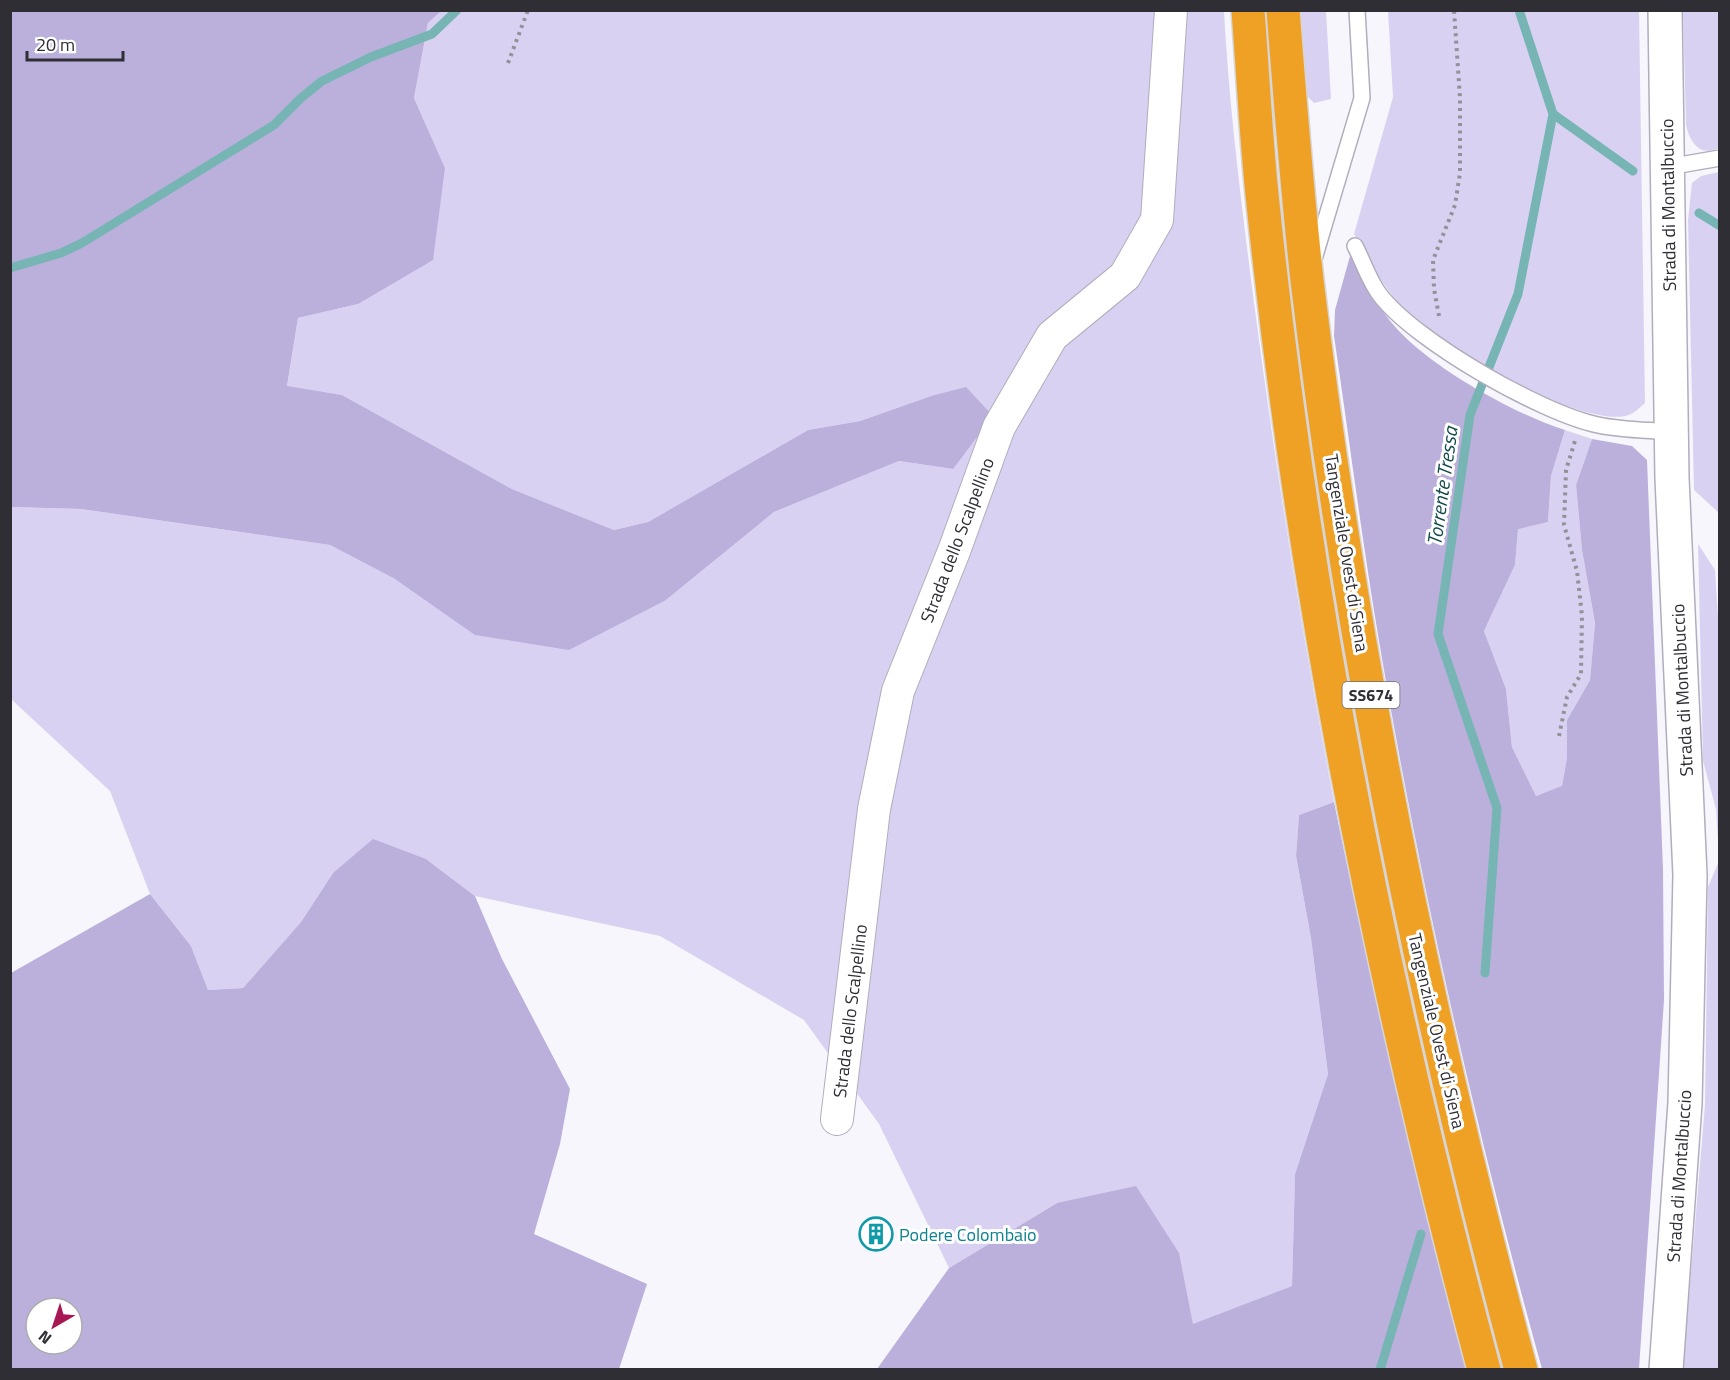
<svg xmlns="http://www.w3.org/2000/svg" width="1730" height="1380" font-family="'Titillium Web',sans-serif">
  <style>
    .green { fill: #d9d1f1 }
    .forest { fill: #bbb0dc; fill-rule: evenodd }
    .lines { fill: none; stroke-linecap: round; stroke-linejoin: round }
    .stream { stroke: #77b4b4; stroke-width: 9 }
    .lane-casing { stroke: #b1adbd; stroke-width: 18 }
    .street-casing { stroke: #b1adbd; stroke-width: 34 }
    .secondary-casing { stroke: #b1adbd; stroke-width: 36 }
    .highway-casing { stroke: #d6d5d7; stroke-width: 36 }
    .path { stroke: #939198; stroke-width: 4; stroke-dasharray: 3 4.5; stroke-linecap: butt }
    .lane { stroke: #fff; stroke-width: 15 }
    .street { stroke: #fff; stroke-width: 32 }
    .secondary { stroke: #fff; stroke-width: 33 }
    .highway { stroke: #efa126; stroke-width: 33 }
    .labels { text-anchor: middle; dominant-baseline: central; stroke-width: 6; stroke-linejoin: round; paint-order: stroke }
    .shield { fill: #fff; stroke: #6e6d72; stroke-width: 1.5 }
    .shield-label { font-size: 16px; font-weight: bold; fill: #302e35 }
    .street-label { font-size: 18px; fill: #302e35; stroke: #fff }
    .culture-label { font-size: 18px; fill: #0d838f; stroke: #fff; text-anchor: start }
    .water-label { font-size: 20px; font-style: italic; fill: #124a4a; stroke: #fff }
  </style>
  <rect width="100%" height="100%" fill="#f8f6fd"/>
  <path class="green" d="M 441,10 L 1224,11 C 1229,106 1241,200 1253,295 C 1275,465 1302,634 1334,802 L 1299,815 L 1296,856 L 1311,938 L 1328,1074 L 1295,1174 L 1292,1286 L 1193,1325 L 1178,1253 L 1057,1203 L 949,1268 L 879,1124 L 804,1020 L 660,936 L 475,896 L 426,859 L 333,873 L 301,922 L 243,988 L 208,990 L 191,946 L 150,894 L 110,791 L 11,699 L 10,507 L 81,509 L 330,545 L 395,579 L 666,600 L 774,512 L 899,461 L 953,469 L 931,396 L 860,421 L 808,430 L 648,522 L 614,530 L 512,489 L 342,395 L 287,387 L 298,318 L 358,304 L 445,168 L 414,98 L 428,23 Z
    M 1300,11 L 1326,11 L 1331,99 L 1314,103 L 1306,95 Z
    M 1388,11 L 1639,11 L 1645,403 C 1641,406 1636,412 1631,414 C 1591,433 1450,351 1418,322 C 1387,295 1374,269 1354,234 L 1393,97 Z
    M 1683,11 L 1719,11 L 1719,148 C 1700,157 1690,143 1686,125 Z
    M 1719,172 L 1720,172 L 1719,513 L 1694,490 L 1688,220 L 1692,183 L 1701,176 Z
    M 1565,430 L 1592,439 L 1576,485 L 1582,550 L 1595,623 L 1590,680 L 1567,720 L 1567,758 L 1562,787 L 1536,796 L 1512,747 L 1506,689 L 1484,631 L 1515,565 L 1518,528 L 1548,522 L 1551,476 Z
    M 1698,544 L 1715,570 L 1720,650 L 1719,856 L 1716,809 L 1703,761 Z
    M 1719,861 L 1719,1369 L 1683,1369 L 1705,1104 L 1708,887 Z"/>
  <path class="forest" d="M 11,11 L 441,11 L 428,23 L 414,98 L 445,168 L 433,260 L 358,304 L 298,318 L 287,386 L 342,395 L 512,489 L 614,530 L 648,522 L 808,430 L 860,421 L 931,396 L 966,387 L 993,416 L 953,469 L 899,461 L 774,512 L 666,600 L 569,650 L 475,635 L 395,579 L 330,545 L 81,509 L 11,507 Z
    M 1350,256 C 1366,286 1382,316 1407,339 C 1444,374 1517,415 1565,430 L 1551,476 L 1548,522 L 1518,529 L 1515,565 L 1484,631 L 1506,689 L 1512,747 L 1536,796 L 1562,786 L 1567,758 L 1567,720 L 1590,680 L 1595,623 L 1582,550 L 1576,485 L 1592,439 L 1632,446 L 1647,460 L 1663,869 L 1664,1000 L 1639,1369 L 1542,1369 C 1476,1131 1420,885 1379,641 C 1362,540 1349,438 1334,336 L 1335,310 Z
    M 1334,802 C 1373,992 1415,1182 1466,1369 L 877,1369 L 949,1268 L 1057,1203 L 1136,1186 L 1179,1253 L 1193,1324 L 1292,1286 L 1295,1174 L 1328,1074 L 1311,938 L 1296,856 L 1299,815 Z
    M 373,839 L 426,859 L 475,896 L 502,959 L 570,1089 L 560,1144 L 534,1234 L 647,1284 L 619,1369 L 11,1369 L 11,973 L 150,894 L 191,946 L 208,990 L 243,988 L 301,922 L 333,873 ZM 36,1308 L 72,1308 L 72,1344 L 36,1344 Z"/>
  <g class="lines">
    <path class="stream" d="M 1553,114 L 1633,171
      M 1699,213 L 1720,226
      M 10,268 L 61,253 L 82,243 L 274,125 L 301,98 L 322,81 L 371,57 L 432,34 L 457,10
      M 1485,973 L 1497,808 L 1438,634 L 1470,415 L 1518,294 L 1553,114 L 1519,10
      M 1380,1370 L 1421,1234"/>
    <defs>
      <path id="lane" d="M 1668,167 L 1720,158
        M 1355,246 C 1363,261 1369,281 1380,295 C 1415,341 1541,413 1598,425 C 1621,430 1647,430 1671,432
        M 1314,259 L 1362,98 L 1357,10"/>
      <path id="street" d="M 837,1119 L 874,809 L 898,691 L 954,551 L 999,427 L 1052,336 L 1125,276 L 1157,220 L 1171,10"/>
      <path id="secondary" d="M 1665,10 L 1672,478 L 1690,875 L 1685,1103 L 1666,1370"/>
      <path id="highway" d="M 1248,10 C 1253,75 1256,140 1263,204 C 1304,598 1382,988 1484,1370
        M 1283,10 C 1290,100 1297,191 1307,280 C 1351,648 1425,1012 1521,1370"/>
    </defs>
    <use href="#lane" class="lane-casing"/>
    <use href="#street" class="street-casing"/>
    <use href="#secondary" class="secondary-casing"/>
    <use href="#highway" class="highway-casing"/>
    <path class="path" d="M 508,63 L 528,10
      M 1439,316 L 1434,289 L 1433,260 L 1455,205 L 1460,173 L 1460,98 L 1454,10
      M 1559,736 L 1567,697 L 1581,674 L 1582,616 L 1577,571 L 1564,525 L 1566,470 L 1575,441"/>
    <use href="#lane" class="lane"/>
    <use href="#street" class="street"/>
    <use href="#secondary" class="secondary"/>
    <use href="#highway" class="highway"/>
  </g>
  <defs>
    <symbol id="building-ring" viewBox="-11 -11 22 22"><circle r="9.5" fill="#fff" stroke="#0f9aa8" stroke-width="1.5"/><path d="M-4-6H4V6H1V3H-1V6H-4ZM-2.5-4.3h1.7v1.8h-1.7ZM.8-4.3h1.7v1.8H.8ZM-2.5-1h1.7V.8h-1.7ZM.8-1h1.7V.8H.8Z" fill="#0f9aa8"/></symbol>
  </defs>
  <g fill-rule="evenodd">
    <use href="#building-ring" x="857" y="1215" width="38" height="38"/>
  </g>
  <g class="labels">
    <rect class="shield" x="1342.5" y="682" width="57" height="26" rx="4.5"/>
    <g class="shield-label">
      <text x="1371" y="695">SS674</text>
    </g>
    <g class="street-label">
      <text transform="translate(1668 205) rotate(-91)">Strada di Montalbuccio</text>
      <text transform="translate(957 540) rotate(-69)">Strada dello Scalpellino</text>
      <text transform="translate(1347 553) rotate(81)">Tangenziale Ovest di Siena</text>
      <text transform="translate(1682 690) rotate(-93)">Strada di Montalbuccio</text>
      <text transform="translate(850 1011) rotate(-83)">Strada dello Scalpellino</text>
      <text transform="translate(1437 1031) rotate(77)">Tangenziale Ovest di Siena</text>
      <text transform="translate(1679 1176) rotate(-86)">Strada di Montalbuccio</text>
    </g>
    <g class="culture-label">
      <text x="899" y="1234">Podere Colombaio</text>
    </g>
    <g class="water-label">
      <text transform="translate(1442 486) rotate(-82)">Torrente Tressa</text>
    </g>
  </g>
  <rect width="1730" height="1380" fill="none" stroke="#302e35" stroke-width="24"/>
  <g transform="translate(54 1326) rotate(219)"><circle r="28" fill="#ffffff" stroke="#acabae" stroke-width="1.5"/>
  <path d="M0-4.5L10 22L0 15L-10 22Z" fill="#a81754"/>
  <text y="-9" font-size="16" font-weight="bold" text-anchor="middle" fill="#302e35">N</text>
  </g>
  <path d="M27 51v9h96v-9" fill="none" stroke="#302e35" stroke-width="3"/>
  <text x="36" y="51" font-size="18" fill="#302e35" stroke="#ffffff" stroke-width="4.5" paint-order="stroke">20 m</text>
</svg>
